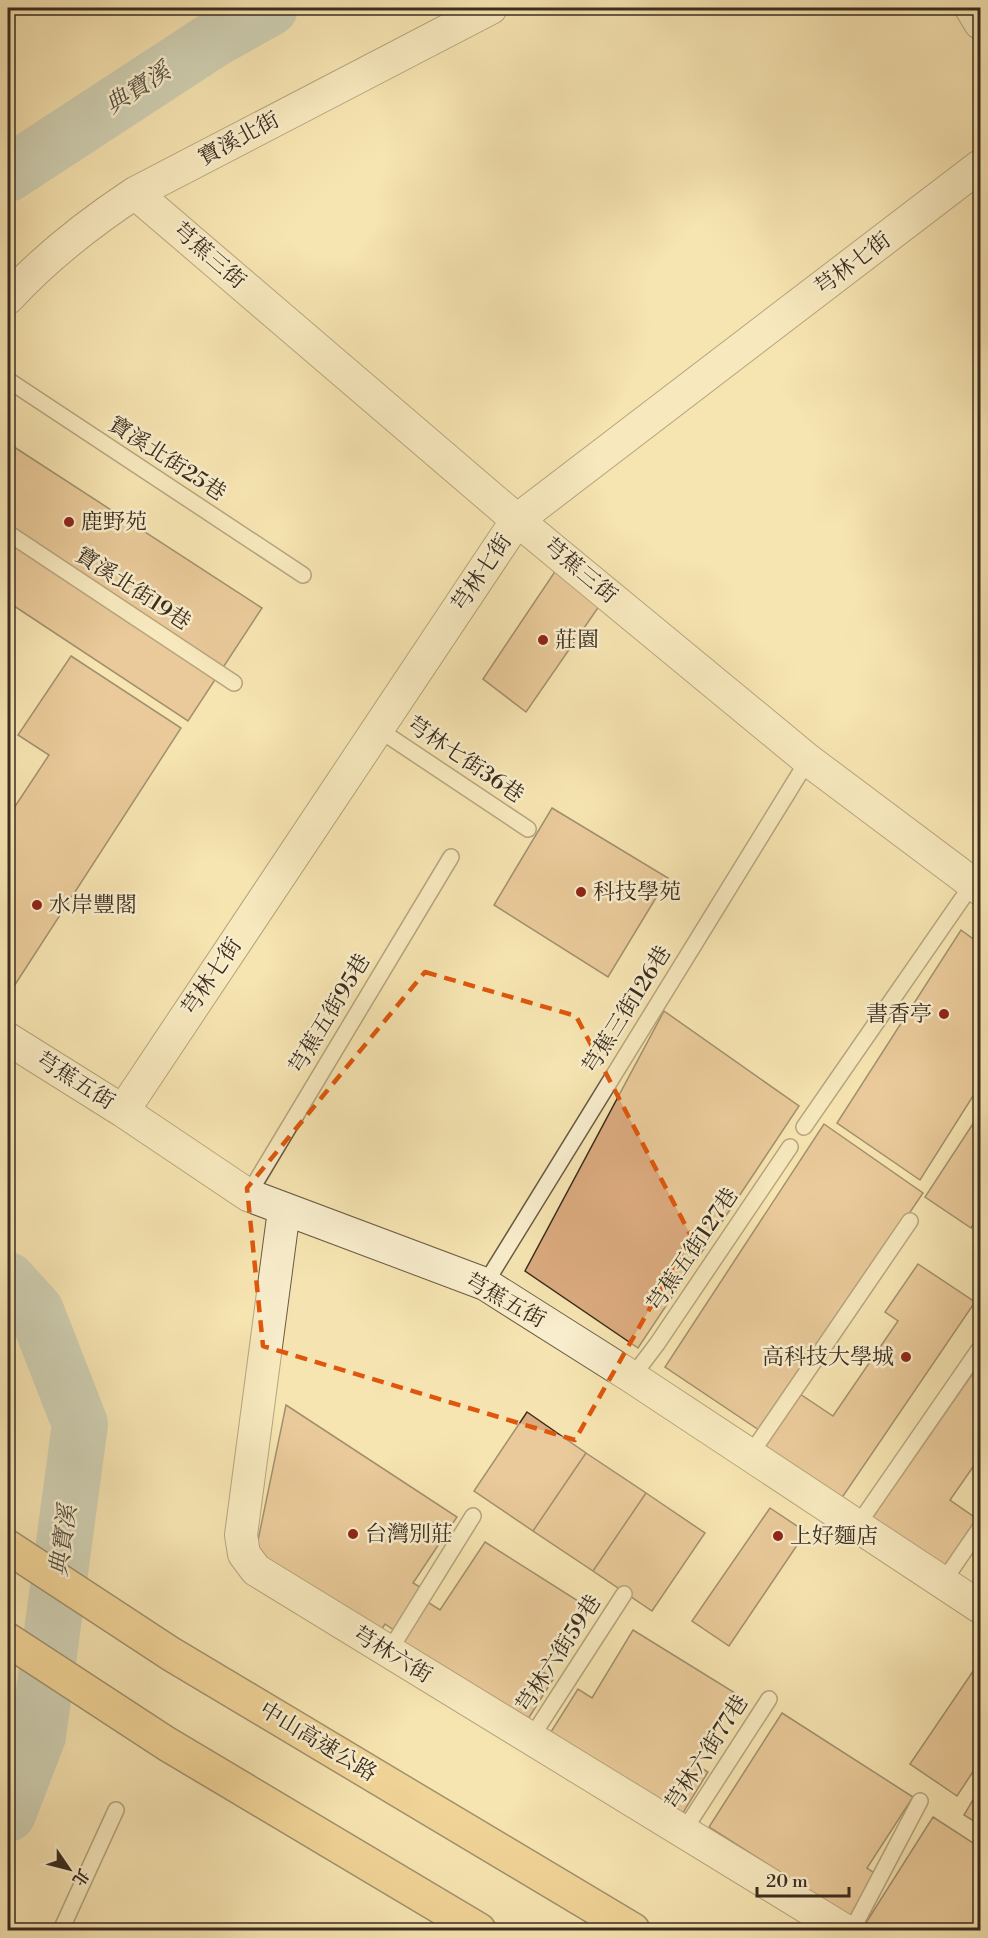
<svg xmlns="http://www.w3.org/2000/svg" width="988" height="1938" font-family="'Libre Bodoni','Noto Serif TC',serif">
  <style>
    .lines { fill: none; stroke-linecap: round; stroke-linejoin: round }
    .river { stroke: #a2bbb8; stroke-width: 56 }
    .building { fill: #dbaa7f; stroke: #3b2c1e; stroke-width: 1.5 }
    .lane-casing { stroke: #6a5a43; stroke-width: 18 }
    .street-casing { stroke: #6a5a43; stroke-width: 34 }
    .highway-casing { stroke: #3b2c1e; stroke-width: 36 }
    .lane { stroke: #f8edcc; stroke-width: 15 }
    .street { stroke: #f8edcc; stroke-width: 32 }
    .highway { stroke: #eac278; stroke-width: 33 }
    .marked { fill: none; stroke: #df570d; stroke-width: 4.5; stroke-dasharray: 12 8; stroke-linejoin: round }
    .poi-dot { fill: #8f2418; stroke: #f8edcc; stroke-width: 2 }
    .labels { text-anchor: middle; dominant-baseline: central; stroke-width: 5; stroke-linejoin: round; paint-order: stroke }
    .street-label { font-size: 22px; fill: #3b2c1e; stroke: #f8edcc }
    .poi-label { font-size: 22px; fill: #3b2c1e; stroke: #f8edcc; text-anchor: start }
    .water-label { font-size: 24px; font-style: italic; fill: #555044; stroke: #f8edcc }
  </style>
  <rect width="100%" height="100%" fill="#f5e4b1"/>
  <filter id="stains"><feTurbulence type="fractalNoise" baseFrequency=".00333" numOctaves="4"/><feColorMatrix values="0 0 0 0 .2 0 0 0 0 .09 0 0 0 0 .02 0 0 0 .5 -.17"/></filter>
  <radialGradient id="worn" r=".72"><stop offset=".6" stop-color="#630" stop-opacity="0"/><stop offset="1" stop-color="#630" stop-opacity=".3"/></radialGradient>
  <g class="lines">
    <path class="river" d="M 8,174 L 213,40 L 270,8
      M 8,1280 L 36,1311 L 80,1424 L 38,1736 L 8,1814"/>
  </g>
  <path class="building" d="M 8,443 L 262,608 L 188,721 L 8,602 Z
    M 556,570 L 602,602 L 526,712 L 483,679 Z
    M 71,656 L 181,728 L 9,994 L 8,817 L 49,755 L 18,735 Z
    M 552,808 L 668,878 L 608,977 L 494,905 Z
    M 961,930 L 980,944 L 980,1085 L 920,1180 L 837,1123 Z
    M 664,1011 L 799,1106 L 638,1348 L 525,1271 Z
    M 980,1113 L 980,1214 L 971,1228 L 925,1197 Z
    M 824,1124 L 923,1193 L 762,1432 L 665,1367 Z
    M 918,1264 L 975,1302 L 839,1502 L 762,1450 L 800,1394 L 833,1416 L 898,1321 L 885,1312 Z
    M 980,1363 L 980,1457 L 950,1500 L 980,1521 L 946,1575 L 869,1522 Z
    M 286,1405 L 457,1517 L 413,1583 L 425,1590 L 398,1633 L 385,1624 L 374,1641 L 256,1550 Z
    M 527,1412 L 586,1453 L 533,1531 L 474,1491 Z
    M 586,1453 L 646,1493 L 593,1571 L 533,1531 Z
    M 646,1493 L 705,1533 L 652,1611 L 593,1571 Z
    M 770,1508 L 806,1532 L 729,1646 L 692,1621 Z
    M 485,1542 L 586,1606 L 543,1672 L 554,1678 L 523,1727 L 394,1644 L 423,1599 L 440,1610 Z
    M 633,1630 L 735,1693 L 692,1762 L 708,1772 L 681,1816 L 549,1735 L 578,1689 L 592,1698 Z
    M 980,1661 L 980,1761 L 957,1796 L 910,1764 Z
    M 782,1713 L 913,1797 L 867,1868 L 879,1876 L 852,1918 L 709,1827 Z
    M 980,1788 L 980,1825 L 964,1815 Z
    M 933,1817 L 973,1843 L 980,1832 L 980,1930 L 864,1930 L 862,1929 Z"/>
  <g class="lines">
    <defs>
      <path id="lane" d="M 8,380 L 303,575
        M 8,533 L 234,683
        M 378,729 L 528,829
        M 804,1127 L 973,883
        M 248,1195 L 451,857
        M 485,1284 L 808,760
        M 632,1377 L 657,1344 L 790,1147
        M 750,1455 L 910,1221
        M 857,1526 L 980,1348
        M 943,1582 L 980,1528
        M 388,1653 L 473,1516
        M 531,1738 L 624,1594
        M 683,1832 L 769,1699
        M 61,1930 L 116,1810
        M 852,1930 L 920,1801"/>
      <path id="street" d="M 971,8 L 980,23
        M 135,193 L 517,520 L 808,760 L 980,889
        M 8,298 C 46,257 88,224 135,193 L 491,8
        M 8,1039 L 123,1111 L 248,1195 L 485,1284 L 632,1377 L 980,1607
        M 123,1111 L 517,520 L 980,166
        M 284,1210 L 241,1535 L 244,1554 L 256,1570 L 844,1930"/>
      <path id="highway" d="M 8,1547 L 171,1654 L 633,1930
        M 8,1640 L 167,1744 L 479,1930"/>
    </defs>
    <use href="#lane" class="lane-casing"/>
    <use href="#street" class="street-casing"/>
    <use href="#highway" class="highway-casing"/>
    <use href="#lane" class="lane"/>
    <use href="#street" class="street"/>
    <use href="#highway" class="highway"/>
  </g>
  <path d="M0 0H988V1938H0ZM 425,972 L 576,1016 L 691,1236 L 575,1440 L 263,1346 L 247,1188 Z" fill="#f5e4b1" fill-opacity=".55" fill-rule="evenodd"/>
  <path class="marked" d="M 425,972 L 576,1016 L 691,1236 L 575,1440 L 263,1346 L 247,1188 Z"/>
  <g class="poi-dot">
    <circle cx="69" cy="522" r="6"/>
    <circle cx="543" cy="640" r="6"/>
    <circle cx="581" cy="892" r="6"/>
    <circle cx="37" cy="905" r="6"/>
    <circle cx="944" cy="1014" r="6"/>
    <circle cx="906" cy="1357" r="6"/>
    <circle cx="353" cy="1534" r="6"/>
    <circle cx="778" cy="1536" r="6"/>
  </g>
  <g class="labels">
    <g class="street-label">
      <text transform="translate(239 139) rotate(-28)">寶溪北街</text>
      <text transform="translate(209 256) rotate(41)">芎蕉三街</text>
      <text transform="translate(853 264) rotate(-37)">芎林七街</text>
      <text transform="translate(167 459) rotate(33)">寶溪北街25巷</text>
      <text transform="translate(580 571) rotate(40)">芎蕉三街</text>
      <text transform="translate(482 573) rotate(-56)">芎林七街</text>
      <text transform="translate(133 589) rotate(33)">寶溪北街19巷</text>
      <text transform="translate(465 760) rotate(34)">芎林七街36巷</text>
      <text transform="translate(212 977) rotate(-56)">芎林七街</text>
      <text transform="translate(627 1010) rotate(-58)">芎蕉三街126巷</text>
      <text transform="translate(330 1014) rotate(-59)">芎蕉五街95巷</text>
      <text transform="translate(75 1081) rotate(32)">芎蕉五街</text>
      <text transform="translate(693 1250) rotate(-56)">芎蕉五街127巷</text>
      <text transform="translate(505 1301) rotate(29)">芎蕉五街</text>
      <text transform="translate(559 1654) rotate(-57)">芎林六街59巷</text>
      <text transform="translate(392 1655) rotate(31)">芎林六街</text>
      <text transform="translate(318 1742) rotate(31)">中山高速公路</text>
      <text transform="translate(707 1753) rotate(-57)">芎林六街77巷</text>
    </g>
    <g class="poi-label">
      <text x="81" y="522">鹿野苑</text>
      <text x="555" y="640">莊園</text>
      <text x="593" y="892">科技學苑</text>
      <text x="49" y="905">水岸豐閣</text>
      <text x="932" y="1014" text-anchor="end">書香亭</text>
      <text x="894" y="1357" text-anchor="end">高科技大學城</text>
      <text x="365" y="1534">台灣別莊</text>
      <text x="790" y="1536">上好麵店</text>
    </g>
    <g class="water-label">
      <text transform="translate(138 89) rotate(-33)">典寶溪</text>
      <text transform="translate(64 1541) rotate(-82)">典寶溪</text>
    </g>
  </g>
  <rect width="988" height="1938" fill="none" stroke="#f5e4b1" stroke-width="30"/>
  <rect x="9" y="9" width="970" height="1920" fill="none" stroke="#3b2c1e" stroke-width="3"/>
  <rect x="15" y="15" width="958" height="1908" fill="none" stroke="#3b2c1e" stroke-width="1.5"/>
  <g transform="translate(69 1869) rotate(125)" stroke="#f8edcc" stroke-width="4.5" paint-order="stroke">
  <path d="M0-4.5L10 22L0 15L-10 22Z" fill="#3b2c1e"/>
  <text y="-9" font-size="16" font-weight="bold" text-anchor="middle" fill="#3b2c1e">北</text>
  </g>
  <path d="M757 1887v9h92v-9" fill="none" stroke="#3b2c1e" stroke-width="3"/>
  <text x="766" y="1887" font-size="18" fill="#3b2c1e" stroke="#f8edcc" stroke-width="4.5" paint-order="stroke">20 m</text>
  <rect width="100%" height="100%" filter="url(#stains)"/>
  <rect width="100%" height="100%" fill="url(#worn)"/>
</svg>
